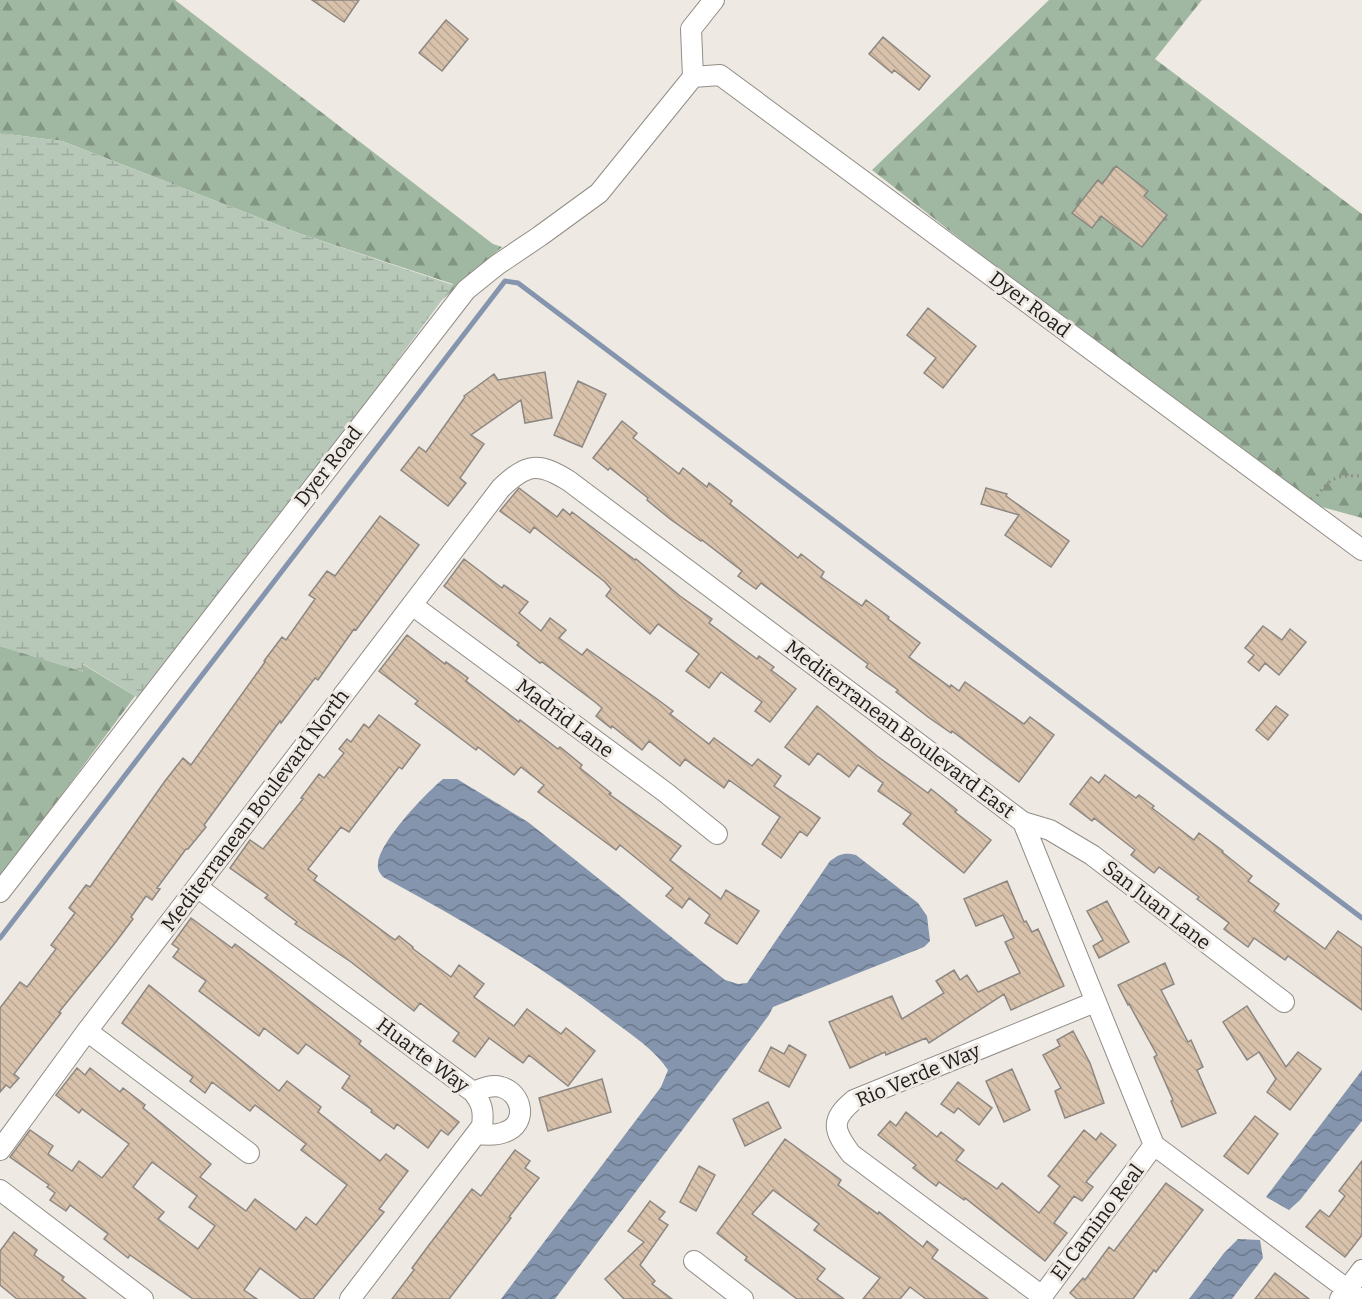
<svg xmlns="http://www.w3.org/2000/svg" width="1362" height="1299" font-family="Bitter,serif">
  <style>
    .forest { fill: url(#forest-firs) }
    .wetland { fill: url(#wetland-marsh) }
    .water { fill: url(#water-waves) }
    .lines { fill: none; stroke-linecap: round; stroke-linejoin: round }
    .stream { stroke: #8495ad; stroke-width: 5 }
    .building { fill: url(#building-back-hatch); stroke: #8d8782; stroke-width: 1.5; fill-rule: evenodd }
    .street-casing { stroke: #928d87; stroke-width: 22 }
    .path { stroke: #8b8682; stroke-width: 3; stroke-dasharray: 1.5 4.5; stroke-linecap: butt }
    .street { stroke: #fff; stroke-width: 20 }
    .labels { text-anchor: middle; dominant-baseline: central; stroke-width: 6; stroke-linejoin: round; paint-order: stroke }
    .street-label { font-size: 20px; fill: #1f1d1b; stroke: #efe9e3 }
  </style>
  <defs>
    <pattern id="forest-firs" width="22" height="20" patternUnits="userSpaceOnUse" patternTransform="scale(1.5)"><rect width="22" height="20" fill="#a0b8a2"/><path d="M5 1l3.5 6h-7zM16 11l3.5 6h-7z" fill="#829583"/></pattern>
    <pattern id="wetland-marsh" width="20" height="14" patternUnits="userSpaceOnUse" patternTransform="scale(1.5)"><rect width="20" height="14" fill="#b7c8b9"/><path d="M1 5h8M5 5V1M11 12h8M15 12V8" fill="none" stroke="#9dab9e"/></pattern>
    <pattern id="water-waves" width="16" height="10" patternUnits="userSpaceOnUse" patternTransform="scale(1.5)"><rect width="16" height="10" fill="#8495ad"/><path d="M0 5q4-4 8 0t8 0" fill="none" stroke="#6b798c"/></pattern>
    <pattern id="building-back-hatch" width="6" height="6" patternUnits="userSpaceOnUse" patternTransform="scale(1.5)"><rect width="6" height="6" fill="#d8c2ab"/><path d="M-1 5l2 2M0 0l6 6M5-1l2 2" fill="none" stroke="#b9a693"/></pattern>
  </defs>
  <rect width="100%" height="100%" fill="#efe9e3"/>
  <path class="forest" d="M 0,0 L 175,0 L 493,244 L 502,247 L 442,300 L 453,284 L 301,234 L 62,141 L 0,133 Z
    M 1049,0 L 1202,0 L 1155,59 L 1362,214 L 1362,518 L 1293,499 L 872,170 Z
    M 0,646 L 82,671 L 82,664 L 135,696 L 0,878 Z"/>
  <path class="wetland" d="M 0,133 L 62,141 L 301,234 L 453,285 L 145,702 L 83,664 L 83,672 L 0,646 Z"/>
  <path class="water" d="M 443,779 L 457,779 L 528,822 L 725,980 L 738,984 L 747,983 L 830,861 C 839,854 845,852 856,855 L 918,903 L 927,916 L 930,941 L 924,947 L 773,1007 L 769,1015 L 555,1299 L 501,1299 L 661,1087 L 668,1070 C 655,1050 632,1035 613,1021 C 541,965 463,921 383,877 C 380,873 377,870 378,864 C 379,842 426,793 443,779 Z
    M 1362,1070 L 1362,1121 L 1300,1200 L 1289,1210 L 1266,1197 Z
    M 1238,1239 L 1260,1240 L 1263,1258 L 1232,1299 L 1189,1299 L 1224,1253 Z"/>
  <g class="lines">
    <path class="stream" d="M 0,938 L 505,281 L 518,283 L 1362,918"/>
  </g>
  <path class="building" d="M 312,0 L 359,0 L 344,22 Z
    M 446,20 L 468,39 L 442,71 L 419,53 Z
    M 883,37 L 930,76 L 919,90 L 894,70 L 892,73 L 869,54 Z
    M 1116,166 L 1148,191 L 1144,196 L 1167,215 L 1142,247 L 1101,216 L 1092,228 L 1072,213 L 1098,180 L 1102,184 Z
    M 928,308 L 976,346 L 943,388 L 924,373 L 936,358 L 907,335 Z
    M 545,372 L 552,418 L 525,423 L 521,400 L 471,435 L 484,444 L 460,478 L 466,483 L 448,506 L 401,470 L 419,447 L 426,452 L 465,397 L 464,396 L 494,374 L 498,380 Z
    M 578,381 L 606,394 L 582,447 L 554,435 Z
    M 622,421 L 637,433 L 633,438 L 679,474 L 683,468 L 707,487 L 709,483 L 732,501 L 730,504 L 798,558 L 801,554 L 824,572 L 821,577 L 862,606 L 866,600 L 889,617 L 888,619 L 920,643 L 909,657 L 950,687 L 951,685 L 959,691 L 965,682 L 1024,724 L 1030,717 L 1054,735 L 1019,782 L 952,731 L 951,733 L 928,717 L 896,692 L 898,690 L 866,667 L 868,664 L 761,583 L 756,589 L 738,576 L 742,571 L 702,540 L 701,541 L 670,519 L 647,500 L 648,498 L 610,468 L 608,470 L 593,458 Z
    M 519,488 L 557,517 L 563,509 L 570,515 L 572,512 L 635,560 L 636,559 L 680,596 L 712,619 L 709,623 L 757,659 L 759,656 L 774,667 L 771,670 L 796,689 L 770,722 L 755,711 L 762,702 L 721,672 L 709,688 L 686,671 L 699,654 L 658,624 L 650,634 L 606,596 L 611,589 L 605,582 L 534,527 L 530,533 L 500,511 Z
    M 986,488 L 1007,494 L 1006,496 L 1069,541 L 1051,567 L 1005,535 L 1019,515 L 981,504 Z
    M 380,516 L 419,545 L 356,630 L 354,629 L 318,680 L 315,678 L 281,723 L 280,721 L 204,825 L 206,827 L 188,849 L 186,849 L 157,888 L 160,889 L 152,900 L 146,896 L 131,917 L 133,919 L 115,943 L 59,1012 L 61,1013 L 14,1074 L 19,1078 L 10,1088 L 6,1085 L 0,1092 L 0,1008 L 20,982 L 27,987 L 56,949 L 51,945 L 75,913 L 69,908 L 86,885 L 90,887 L 165,781 L 183,758 L 191,765 L 265,662 L 264,661 L 282,637 L 286,640 L 315,599 L 309,595 L 327,571 L 335,576 Z
    M 464,559 L 502,588 L 504,585 L 528,602 L 519,613 L 541,631 L 550,618 L 566,630 L 559,638 L 582,655 L 587,649 L 657,699 L 673,711 L 670,714 L 709,744 L 714,738 L 752,766 L 758,759 L 781,776 L 774,786 L 820,818 L 807,836 L 800,831 L 781,858 L 762,844 L 780,817 L 729,780 L 724,788 L 685,759 L 680,766 L 649,741 L 642,750 L 612,726 L 611,728 L 596,716 L 602,708 L 595,702 L 542,662 L 540,663 L 517,645 L 519,643 L 444,586 Z
    M 1263,626 L 1282,640 L 1290,629 L 1306,642 L 1279,675 L 1265,663 L 1259,671 L 1248,662 L 1254,655 L 1245,648 Z
    M 407,635 L 445,664 L 446,662 L 468,678 L 466,681 L 519,722 L 520,720 L 558,749 L 560,747 L 582,765 L 580,768 L 611,793 L 609,794 L 681,846 L 670,860 L 721,899 L 726,890 L 759,911 L 737,944 L 705,923 L 710,915 L 689,898 L 682,908 L 666,896 L 673,888 L 620,845 L 616,850 L 538,792 L 544,785 L 521,767 L 514,775 L 478,747 L 476,750 L 415,704 L 418,701 L 379,671 Z
    M 817,706 L 877,756 L 928,793 L 931,789 L 957,810 L 955,812 L 991,840 L 964,873 L 903,824 L 911,814 L 878,791 L 883,783 L 858,765 L 849,777 L 818,753 L 809,765 L 785,747 Z
    M 1276,706 L 1288,715 L 1268,740 L 1256,730 Z
    M 379,715 L 420,745 L 402,769 L 399,767 L 349,832 L 341,827 L 308,869 L 317,876 L 314,880 L 395,940 L 399,936 L 413,947 L 412,948 L 451,977 L 459,965 L 484,984 L 474,997 L 514,1026 L 527,1009 L 561,1034 L 566,1028 L 595,1051 L 568,1086 L 529,1055 L 523,1063 L 489,1038 L 475,1057 L 453,1041 L 459,1033 L 420,1003 L 414,1011 L 351,962 L 295,924 L 297,922 L 265,898 L 268,895 L 230,868 L 250,840 L 263,849 L 303,799 L 301,798 L 319,774 L 324,778 L 344,753 L 339,749 L 347,739 L 351,742 L 364,724 L 369,728 Z
    M 1105,775 L 1136,798 L 1139,795 L 1154,806 L 1152,808 L 1194,840 L 1199,833 L 1223,851 L 1222,852 L 1252,876 L 1248,881 L 1279,904 L 1274,911 L 1325,949 L 1338,931 L 1362,948 L 1362,1010 L 1288,956 L 1285,960 L 1254,938 L 1248,947 L 1224,929 L 1229,923 L 1197,899 L 1199,897 L 1159,867 L 1154,873 L 1131,855 L 1135,850 L 1094,818 L 1092,821 L 1070,804 L 1091,777 L 1099,783 Z
    M 1007,881 L 1024,922 L 1026,921 L 1032,932 L 1038,929 L 1064,986 L 1011,1010 L 1004,994 L 929,1043 L 926,1038 L 886,1055 L 885,1052 L 850,1068 L 829,1022 L 892,996 L 902,1019 L 944,993 L 936,981 L 954,970 L 960,980 L 967,975 L 978,992 L 1020,973 L 1005,942 L 1014,938 L 1003,915 L 976,926 L 964,899 Z
    M 1107,901 L 1129,942 L 1099,958 L 1093,946 L 1103,940 L 1087,911 Z
    M 191,918 L 232,948 L 235,944 L 271,971 L 361,1041 L 359,1044 L 459,1122 L 448,1135 L 441,1130 L 428,1148 L 397,1124 L 394,1129 L 371,1112 L 372,1110 L 342,1088 L 350,1076 L 306,1044 L 298,1054 L 264,1028 L 259,1036 L 199,991 L 206,981 L 173,957 L 179,949 L 172,944 Z
    M 1165,963 L 1174,984 L 1161,990 L 1188,1042 L 1191,1040 L 1203,1067 L 1197,1070 L 1216,1113 L 1182,1127 L 1171,1101 L 1173,1100 L 1154,1057 L 1157,1055 L 1129,1004 L 1128,1005 L 1118,985 Z
    M 149,985 L 279,1091 L 287,1081 L 321,1107 L 318,1112 L 380,1161 L 386,1154 L 408,1171 L 379,1209 L 384,1212 L 313,1299 L 301,1299 L 260,1268 L 244,1290 L 257,1299 L 193,1299 L 130,1255 L 128,1258 L 104,1239 L 108,1234 L 70,1205 L 66,1211 L 50,1200 L 55,1193 L 47,1187 L 49,1185 L 10,1157 L 30,1130 L 53,1146 L 48,1154 L 72,1171 L 79,1161 L 102,1178 L 129,1144 L 82,1109 L 79,1113 L 56,1095 L 77,1068 L 85,1075 L 90,1068 L 120,1092 L 123,1088 L 145,1105 L 143,1108 L 211,1164 L 200,1177 L 246,1211 L 255,1199 L 296,1230 L 306,1217 L 316,1225 L 347,1185 L 301,1150 L 306,1144 L 255,1105 L 250,1111 L 212,1082 L 205,1093 L 190,1081 L 193,1077 L 122,1023 ZM 152,1162 L 197,1196 L 189,1207 L 215,1226 L 198,1249 L 158,1219 L 164,1212 L 133,1187 Z
    M 1247,1006 L 1286,1067 L 1298,1052 L 1321,1069 L 1290,1110 L 1267,1092 L 1276,1079 L 1259,1052 L 1247,1060 L 1223,1022 Z
    M 1073,1031 L 1090,1063 L 1104,1103 L 1065,1118 L 1055,1091 L 1061,1088 L 1043,1055 L 1060,1046 L 1057,1040 Z
    M 789,1045 L 806,1055 L 789,1087 L 759,1071 L 771,1047 L 784,1054 Z
    M 1012,1069 L 1030,1110 L 1004,1122 L 986,1081 Z
    M 602,1079 L 611,1112 L 548,1131 L 539,1098 Z
    M 958,1082 L 992,1108 L 979,1125 L 958,1108 L 954,1113 L 941,1104 Z
    M 768,1102 L 781,1128 L 745,1146 L 733,1119 Z
    M 906,1112 L 937,1137 L 941,1132 L 964,1150 L 956,1160 L 997,1189 L 1002,1183 L 1039,1213 L 1060,1186 L 1048,1176 L 1084,1130 L 1096,1140 L 1101,1133 L 1116,1145 L 1086,1182 L 1093,1187 L 1082,1201 L 1074,1196 L 1054,1223 L 1067,1233 L 1045,1261 L 965,1198 L 964,1200 L 939,1182 L 936,1186 L 913,1168 L 916,1165 L 878,1135 L 890,1121 L 896,1126 Z
    M 1255,1116 L 1278,1134 L 1248,1174 L 1224,1156 Z
    M 785,1139 L 841,1180 L 838,1185 L 878,1214 L 879,1212 L 923,1247 L 927,1241 L 938,1250 L 932,1258 L 988,1299 L 926,1299 L 910,1287 L 900,1299 L 863,1299 L 880,1278 L 814,1230 L 819,1224 L 773,1190 L 752,1214 L 825,1269 L 817,1279 L 844,1299 L 797,1299 L 745,1260 L 747,1257 L 717,1233 Z
    M 515,1150 L 530,1161 L 525,1168 L 539,1178 L 509,1217 L 511,1218 L 449,1299 L 392,1299 L 414,1270 L 412,1268 L 429,1245 L 472,1189 L 481,1196 Z
    M 1362,1161 L 1362,1235 L 1345,1257 L 1306,1227 L 1320,1210 L 1329,1217 L 1345,1196 L 1339,1191 Z
    M 699,1166 L 715,1175 L 696,1211 L 680,1202 Z
    M 1166,1183 L 1203,1210 L 1156,1272 L 1154,1270 L 1133,1299 L 1077,1299 L 1070,1293 L 1083,1278 L 1085,1280 L 1109,1247 L 1114,1251 Z
    M 650,1201 L 665,1212 L 659,1219 L 668,1225 L 640,1265 L 655,1281 L 652,1284 L 672,1299 L 624,1299 L 605,1279 L 644,1242 L 628,1231 Z
    M 14,1232 L 37,1250 L 34,1255 L 64,1277 L 62,1280 L 86,1299 L 17,1299 L 0,1285 L 0,1251 Z
    M 1275,1273 L 1309,1299 L 1255,1299 Z"/>
  <g class="lines">
    <defs>
      <path id="street" d="M 693,77 L 691,29 L 714,0
        M 412,605 L 665,792 L 717,834
        M 1023,822 L 1050,830 L 1092,855 L 1284,1002
        M 197,887 L 473,1092 C 482,1103 484,1111 482,1126 L 350,1299
        M 0,892 L 466,290 L 497,265 L 540,236 L 599,193 L 693,77 L 720,75 L 1362,550
        M 87,1031 L 249,1153
        M 473,1092 C 481,1089 491,1084 501,1087 C 523,1093 528,1124 505,1132 C 496,1136 485,1135 476,1134
        M 0,1150 L 87,1031 L 501,488 C 527,463 539,462 569,481 L 1023,822 L 1154,1145 L 1360,1299
        M 0,1190 L 143,1299
        M 694,1261 L 743,1299
        M 1042,1296 L 851,1154 C 833,1130 830,1120 854,1100 L 1095,1002
        M 1040,1299 L 1154,1145
        M 1340,1299 L 1362,1270"/>
    </defs>
    <use href="#street" class="street-casing"/>
    <path class="path" d="M 1317,496 C 1331,476 1339,475 1362,476"/>
    <use href="#street" class="street"/>
  </g>
  <g class="labels">
    <g class="street-label">
      <text transform="translate(1030 304) rotate(37)">Dyer Road</text>
      <text transform="translate(328 466) rotate(-52)">Dyer Road</text>
      <text transform="translate(565 718) rotate(37)">Madrid Lane</text>
      <text transform="translate(900 729) rotate(37)">Mediterranean Boulevard East</text>
      <text transform="translate(255 810) rotate(-53)">Mediterranean Boulevard North</text>
      <text transform="translate(1157 905) rotate(38)">San Juan Lane</text>
      <text transform="translate(423 1055) rotate(37)">Huarte Way</text>
      <text transform="translate(918 1075) rotate(-23)">Rio Verde Way</text>
      <text transform="translate(1097 1222) rotate(-53)">El Camino Real</text>
    </g>
  </g>
</svg>
